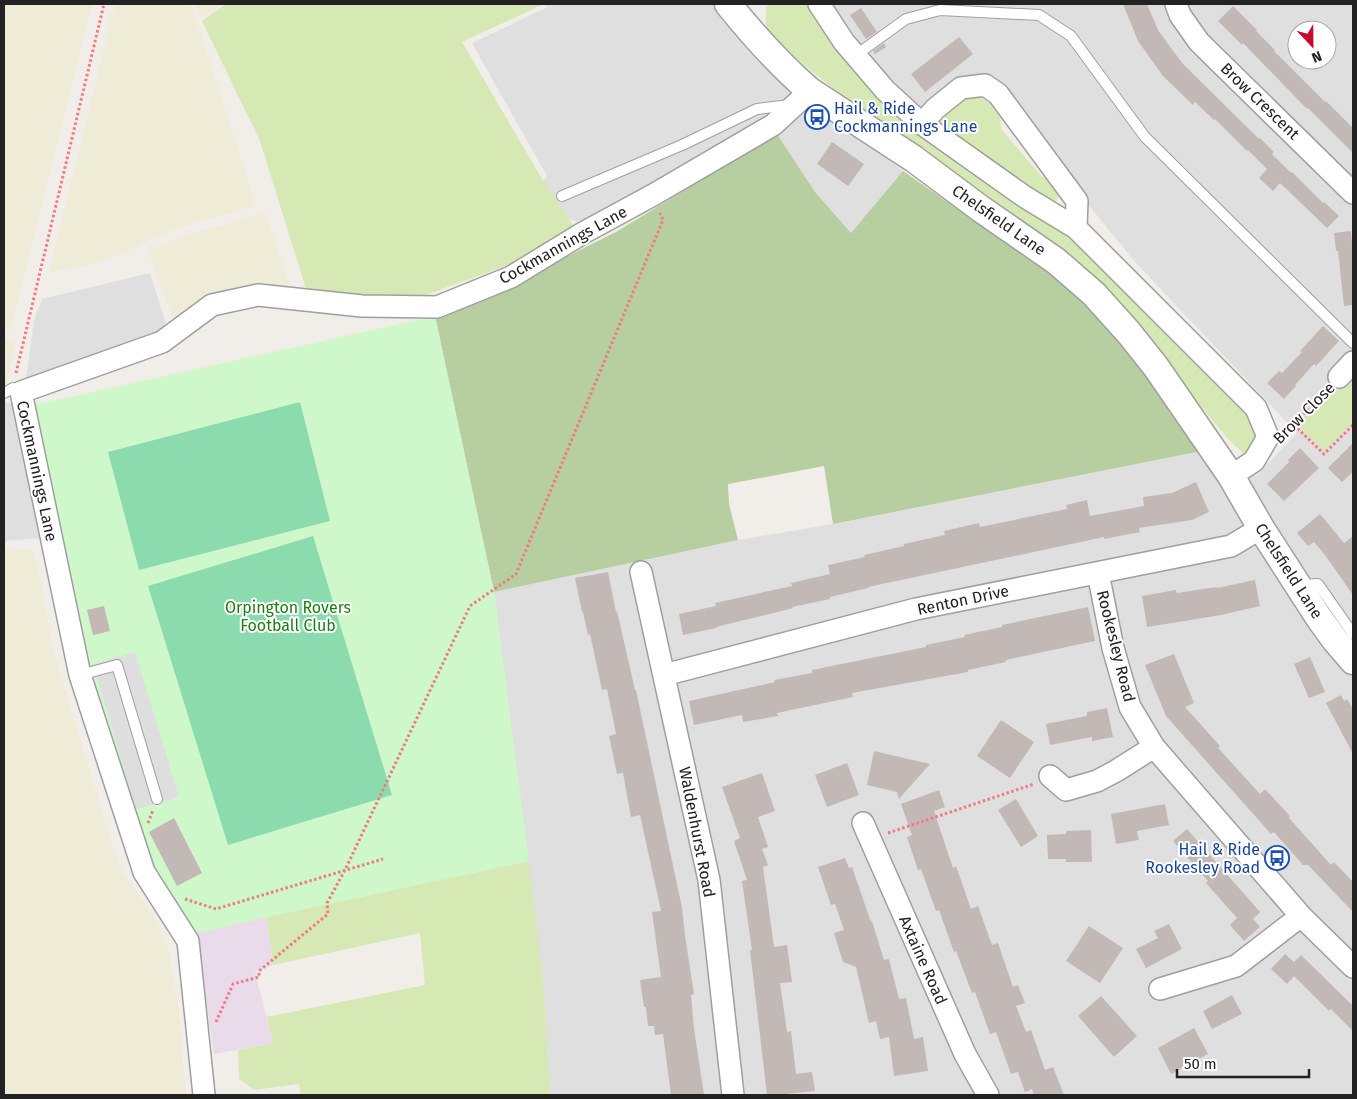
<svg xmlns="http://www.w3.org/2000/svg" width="1357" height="1099" font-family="'Fira Sans',sans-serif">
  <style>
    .residential { fill: #e0dfdf; fill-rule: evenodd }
    .industrial { fill: #eadbea }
    .farmland { fill: #eeecd6 }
    .grass { fill: #d6e8b3 }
    .forest { fill: #b6cea0 }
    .park { fill: #cef7ca }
    .pitch { fill: #8cdbaf }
    .parking { fill: #dedede }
    .building { fill: #c2b8b5 }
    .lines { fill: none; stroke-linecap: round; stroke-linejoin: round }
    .service-casing { stroke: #9f9f9f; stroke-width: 12 }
    .minor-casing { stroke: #9f9f9f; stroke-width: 24 }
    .tertiary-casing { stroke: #9f9f9f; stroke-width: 29 }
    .path { stroke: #f37981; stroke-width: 3; stroke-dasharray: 2.5 2.5; stroke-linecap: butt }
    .service { stroke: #fff; stroke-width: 10 }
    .minor { stroke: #fff; stroke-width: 21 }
    .tertiary { stroke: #fff; stroke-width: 26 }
    .labels { text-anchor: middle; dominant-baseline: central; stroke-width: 4; stroke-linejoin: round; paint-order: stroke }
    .street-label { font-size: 16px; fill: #222; stroke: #fff }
    .transit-label { font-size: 16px; fill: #164399; stroke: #fff; text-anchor: start }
    .park-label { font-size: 16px; fill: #1c7d12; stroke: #fff }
  </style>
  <rect width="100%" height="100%" fill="#f1ede9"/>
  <path class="residential" d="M 554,4 L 717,4 L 790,93 L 782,111 L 690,168 L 581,222 L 545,214 L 538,189 L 547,176 L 472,43 Z
    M 833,4 L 1353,4 L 1353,1095 L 550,1095 L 544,991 L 494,592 L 738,540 L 833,524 L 1202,451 L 1256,476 L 1297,433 L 1136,263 L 986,80 L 926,107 L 919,108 L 868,55 ZM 1297,30 L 1327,30 L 1327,60 L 1297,60 Z
    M 824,112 L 903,171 L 851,233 L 815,192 L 777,134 L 803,114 Z
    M 150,273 L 168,330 L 26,379 L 34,320 L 42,299 Z
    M 4,402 L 14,403 L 39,538 L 4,541 Z"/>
  <path class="industrial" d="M 267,917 L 273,965 L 255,972 L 273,1043 L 214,1054 L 196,933 Z"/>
  <path class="farmland" d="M 4,4 L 92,4 L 10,330 L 4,329 Z
    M 115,4 L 191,4 L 256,205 L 200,221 L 156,237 L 131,250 L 94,264 L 49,272 Z
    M 196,4 L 224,4 L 200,17 Z
    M 265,212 L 291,290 L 174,321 L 148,251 L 172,240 Z
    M 4,339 L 16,342 L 5,387 L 4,386 Z
    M 31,549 L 37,564 L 53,650 L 110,838 L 122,871 L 154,917 L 169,951 L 179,1012 L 186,1095 L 4,1095 L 4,550 Z"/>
  <path class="grass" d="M 226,4 L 554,4 L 547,7 L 544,4 L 462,42 L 539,174 L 573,225 L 541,253 L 409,301 L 307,292 L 260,141 L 202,21 Z
    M 770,4 L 811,4 L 834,40 L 1070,236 L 1255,415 L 1261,437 L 1246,456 L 1228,439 L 1097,279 L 826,83 L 766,33 L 766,7 Z
    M 971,96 L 980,97 L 989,103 L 1000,117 L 1001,129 L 1042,177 L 1055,179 L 1063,189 L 1054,204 L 936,122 L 951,102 Z
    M 1353,382 L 1353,422 L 1325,451 L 1297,425 L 1332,389 Z
    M 529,861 L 544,991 L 550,1095 L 301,1095 L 299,1084 L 254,1090 L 239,1079 L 238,1050 L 273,1043 L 267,1017 L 425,985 L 420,933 L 273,965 L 267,917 Z"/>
  <path class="forest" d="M 777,134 L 815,192 L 851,233 L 903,171 L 1012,247 L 1029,252 L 1102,319 L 1124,345 L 1202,451 L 833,524 L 824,466 L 728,484 L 729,504 L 738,540 L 494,592 L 435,316 L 484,298 L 616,232 Z"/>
  <path class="park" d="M 435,316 L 494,592 L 529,861 L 267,917 L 196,933 L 135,835 L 91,682 L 34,405 Z"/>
  <path class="pitch" d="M 300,402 L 330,521 L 139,570 L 108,452 Z
    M 313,536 L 392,795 L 228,845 L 148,586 Z"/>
  <path class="parking" d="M 135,652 L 179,797 L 136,809 L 93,664 Z"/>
  <path class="building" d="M 1123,4 L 1147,4 L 1158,30 L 1182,63 L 1259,139 L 1260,138 L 1274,152 L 1272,154 L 1291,173 L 1292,172 L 1323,203 L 1324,202 L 1339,216 L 1327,228 L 1280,183 L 1273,191 L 1259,178 L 1267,169 L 1248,150 L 1247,151 L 1215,119 L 1214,120 L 1195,102 L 1193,105 L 1163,76 L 1138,41 Z
    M 1233,6 L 1257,30 L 1256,31 L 1275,50 L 1274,51 L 1325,102 L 1326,101 L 1353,128 L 1353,153 L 1308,108 L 1307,109 L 1243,43 L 1242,45 L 1218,21 Z
    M 861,8 L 877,32 L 866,39 L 850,15 Z
    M 959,37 L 973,54 L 925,92 L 911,74 Z
    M 884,43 L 886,47 L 875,54 L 873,51 Z
    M 832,142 L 864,164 L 848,186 L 817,164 Z
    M 1351,231 L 1353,256 L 1353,305 L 1344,306 L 1338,251 L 1336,251 L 1334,233 Z
    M 1323,326 L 1339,341 L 1316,366 L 1314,364 L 1295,385 L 1296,386 L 1284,399 L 1267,383 L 1279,371 L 1282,373 L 1302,352 L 1300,351 Z
    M 1353,443 L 1353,472 L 1342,482 L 1328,468 Z
    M 1300,448 L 1319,468 L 1284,501 L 1267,484 L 1289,462 L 1288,460 Z
    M 1196,482 L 1209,512 L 1192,520 L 1139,528 L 1140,532 L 1104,539 L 1104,537 L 868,587 L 868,588 L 830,597 L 830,599 L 792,607 L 793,608 L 716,627 L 716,628 L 683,635 L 679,614 L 716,606 L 715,603 L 792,586 L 791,583 L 830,574 L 828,565 L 865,557 L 864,555 L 904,546 L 904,544 L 945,535 L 944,531 L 979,523 L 980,527 L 1067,509 L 1066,505 L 1087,500 L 1090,516 L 1144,506 L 1143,497 L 1172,493 Z
    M 1320,514 L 1344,543 L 1353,536 L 1353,595 L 1325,555 L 1314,542 L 1308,546 L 1297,533 Z
    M 608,572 L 616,612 L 617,611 L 635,690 L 636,690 L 682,908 L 685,936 L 694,994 L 691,995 L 694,1029 L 704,1095 L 671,1095 L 663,1034 L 655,1035 L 654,1026 L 648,1026 L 646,1007 L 644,1007 L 640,980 L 661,977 L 652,912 L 661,911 L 640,815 L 631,817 L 623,773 L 617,774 L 609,736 L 616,734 L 607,689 L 602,690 L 590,634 L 588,635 L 583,612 L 582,612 L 575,578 Z
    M 1255,580 L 1260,606 L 1221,615 L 1147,627 L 1142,596 L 1176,590 L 1177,593 L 1217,587 L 1217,588 Z
    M 104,606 L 110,631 L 93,635 L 87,610 Z
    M 1088,607 L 1095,641 L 1006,660 L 1006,662 L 968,670 L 968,672 L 852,693 L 853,697 L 777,713 L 778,716 L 743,722 L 742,715 L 694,725 L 689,701 L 775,682 L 774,680 L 812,673 L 812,670 L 926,647 L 926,645 L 965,637 L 964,635 L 1002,627 L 1002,625 Z
    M 1174,654 L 1194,703 L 1185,707 L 1220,746 L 1218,748 L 1260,794 L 1265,789 L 1290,816 L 1289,818 L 1331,865 L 1334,862 L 1353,882 L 1353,912 L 1308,865 L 1303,865 L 1274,832 L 1271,834 L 1166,716 L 1145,665 Z
    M 1310,657 L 1325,692 L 1309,698 L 1294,664 Z
    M 1341,695 L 1344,701 L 1347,699 L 1353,709 L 1353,754 L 1326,703 Z
    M 1107,708 L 1113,737 L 1092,741 L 1092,737 L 1050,745 L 1046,724 L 1087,716 L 1087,712 Z
    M 1001,720 L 1034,742 L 1010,778 L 977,756 Z
    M 874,751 L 891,755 L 930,764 L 899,799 L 897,792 L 867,785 Z
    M 847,763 L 859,795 L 827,807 L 815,775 Z
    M 762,773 L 775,811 L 758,817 L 768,847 L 762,849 L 768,865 L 763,867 L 774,947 L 787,945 L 792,982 L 780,983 L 787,1032 L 791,1031 L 796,1074 L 812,1072 L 815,1091 L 776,1095 L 767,1095 L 750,950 L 752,950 L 742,881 L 747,880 L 734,841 L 740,838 L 722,787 Z
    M 939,790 L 945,807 L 934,811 L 953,868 L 956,866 L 971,909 L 978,906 L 992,945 L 998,943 L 1013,987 L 1018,985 L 1025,1003 L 1016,1006 L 1026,1032 L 1031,1030 L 1045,1070 L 1053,1067 L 1064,1095 L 1034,1095 L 1032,1089 L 1025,1092 L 1018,1072 L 1011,1074 L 996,1032 L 990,1034 L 975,992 L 972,993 L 956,951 L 954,952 L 939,910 L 936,911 L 921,869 L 918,870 L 907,837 L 912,835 L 901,804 Z
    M 1016,799 L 1038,836 L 1021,847 L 998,810 Z
    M 1165,804 L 1169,825 L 1137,831 L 1139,840 L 1116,844 L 1111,814 Z
    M 174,818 L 202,873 L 177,886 L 149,832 Z
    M 1187,829 L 1260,912 L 1253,919 L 1260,927 L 1244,941 L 1230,925 L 1237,918 L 1206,883 L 1208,881 L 1173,841 Z
    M 1091,830 L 1092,862 L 1066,862 L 1066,859 L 1048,859 L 1047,835 L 1066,834 L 1066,831 Z
    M 845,858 L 849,868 L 852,867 L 871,922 L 872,921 L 884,960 L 889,959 L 899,999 L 906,998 L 914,1039 L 923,1037 L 928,1071 L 894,1076 L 889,1037 L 880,1039 L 876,1021 L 869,1023 L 856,967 L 843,962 L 834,933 L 844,930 L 835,904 L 831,905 L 818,867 Z
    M 1169,924 L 1182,949 L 1146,968 L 1136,949 L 1158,938 L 1154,931 Z
    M 1089,926 L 1123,948 L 1100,983 L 1066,961 Z
    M 1285,954 L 1294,962 L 1301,955 L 1353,1006 L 1353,1031 L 1331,1009 L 1329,1011 L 1294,976 L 1287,984 L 1271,969 Z
    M 1232,995 L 1242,1014 L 1212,1029 L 1203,1011 Z
    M 1101,996 L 1137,1036 L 1114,1057 L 1078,1016 Z
    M 1194,1028 L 1208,1054 L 1171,1074 L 1158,1048 Z"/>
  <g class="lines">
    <defs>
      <path id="service" d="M 856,55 L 906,19 L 940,10 L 1039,15 L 1071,36 L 1145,137 L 1353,343
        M 562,196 L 682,145 L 757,109 L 790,105
        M 4,393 L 13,388 L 21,392
        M 1301,585 L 1318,584 L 1353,634
        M 80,675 L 117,665 L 157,799"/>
      <path id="minor" d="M 819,4 L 844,42 L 885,90 L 922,124 L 1025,197 L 1076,228
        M 1176,4 L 1180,15 L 1199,42 L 1353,193
        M 922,124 L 935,109 L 961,88 L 985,85 L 998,94 L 1077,201 L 1076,228 L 1256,408 L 1268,437 L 1254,461 L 1231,476
        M 1339,377 L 1353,362
        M 641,572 L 709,880 L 733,1095
        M 1098,573 L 1113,648 L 1130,707 L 1154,747 L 1301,916 L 1353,967
        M 664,675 L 916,609 L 1231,546 L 1261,528
        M 1050,776 L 1066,790 L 1097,781 L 1116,771 L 1154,747
        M 863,823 L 965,1054 L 988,1095
        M 1160,989 L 1236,966 L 1301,916
        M 204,1095 L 188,941 L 144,872 L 80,675 L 21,392 L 162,342 L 212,305 L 258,295 L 362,306 L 437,307 L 511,277 L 583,233 L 653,195 L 773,125 L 810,91"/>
      <path id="tertiary" d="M 728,4 C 753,35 780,65 810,91 L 914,159 L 981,209 L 1056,261 L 1094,294 L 1129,333 L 1156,367 L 1231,476 L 1261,528 L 1319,618 L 1335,640 L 1353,661"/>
    </defs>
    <use href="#service" class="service-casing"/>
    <use href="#minor" class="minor-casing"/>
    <use href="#tertiary" class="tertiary-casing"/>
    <path class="path" d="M 16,373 L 104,4
      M 1294,425 L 1324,454 L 1353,425
      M 1286,432 L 1327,390
      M 148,823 L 153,810
      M 888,833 L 1034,784
      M 185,899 L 216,909 L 383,859
      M 216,1022 L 233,984 L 259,977 L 259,971 L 328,914 L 327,903 L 345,870 L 470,606 L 516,574 L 663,220 L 660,213"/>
    <use href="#service" class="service"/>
    <use href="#minor" class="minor"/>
    <use href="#tertiary" class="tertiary"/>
  </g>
  <defs>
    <symbol id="bus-ring" viewBox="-11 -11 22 22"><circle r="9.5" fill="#fff" stroke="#1a4fb4" stroke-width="1.5"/><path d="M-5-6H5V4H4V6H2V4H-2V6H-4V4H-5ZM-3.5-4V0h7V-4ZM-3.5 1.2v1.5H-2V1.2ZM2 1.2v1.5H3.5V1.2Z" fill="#1a4fb4"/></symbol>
  </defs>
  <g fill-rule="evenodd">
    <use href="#bus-ring" x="803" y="103" width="28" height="28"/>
    <use href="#bus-ring" x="1263" y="844" width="28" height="28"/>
  </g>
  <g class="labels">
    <g class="street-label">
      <text transform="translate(1260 101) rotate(44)">Brow Crescent</text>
      <text transform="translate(999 220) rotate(35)">Chelsfield Lane</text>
      <text transform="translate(563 245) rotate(-29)">Cockmannings Lane</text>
      <text transform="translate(1304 413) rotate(-45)">Brow Close</text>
      <text transform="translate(37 471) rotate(78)">Cockmannings Lane</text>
      <text transform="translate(1289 571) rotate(57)">Chelsfield Lane</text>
      <text transform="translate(963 600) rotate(-12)">Renton Drive</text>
      <text transform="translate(1116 646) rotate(76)">Rookesley Road</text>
      <text transform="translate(697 832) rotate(79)">Waldenhurst Road</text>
      <text transform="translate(923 960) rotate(66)">Axtaine Road</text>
    </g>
    <g class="transit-label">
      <text x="834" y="108">Hail &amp; Ride<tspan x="834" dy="18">Cockmannings Lane</tspan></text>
      <text x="1260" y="849" text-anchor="end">Hail &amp; Ride<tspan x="1260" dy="18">Rookesley Road</tspan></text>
    </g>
    <g class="park-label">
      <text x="288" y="607">Orpington Rovers<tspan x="288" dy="18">Football Club</tspan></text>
    </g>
  </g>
  <rect width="1357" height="1099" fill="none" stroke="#222222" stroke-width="10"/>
  <g transform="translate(1312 45) rotate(158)"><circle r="24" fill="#ffffff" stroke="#a7a7a7"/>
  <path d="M0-4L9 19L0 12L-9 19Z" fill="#c80b2c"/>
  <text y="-8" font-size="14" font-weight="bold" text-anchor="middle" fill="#222222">N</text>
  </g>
  <path d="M1177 1069v8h132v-8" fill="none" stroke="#222222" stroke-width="2.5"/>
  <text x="1184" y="1069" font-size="15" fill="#222222" stroke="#ffffff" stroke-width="4" paint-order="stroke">50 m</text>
</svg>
